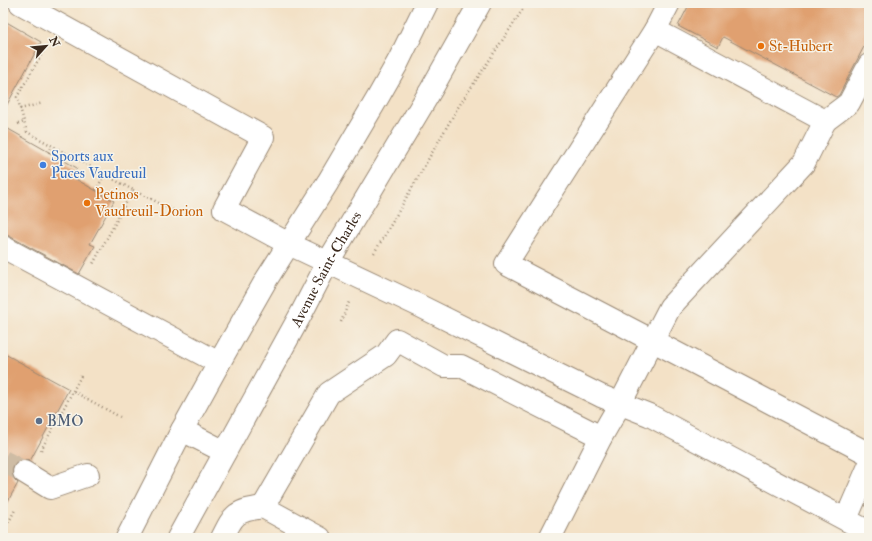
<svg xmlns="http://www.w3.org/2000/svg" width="872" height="541" font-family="'IM FELL Double Pica',serif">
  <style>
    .building { fill: #e0a070 }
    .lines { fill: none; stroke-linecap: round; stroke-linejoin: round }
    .minor-tunnel { stroke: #cebca4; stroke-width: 22; stroke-dasharray: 22 11; stroke-linecap: butt }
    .minor-casing { stroke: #978672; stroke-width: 24 }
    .path { stroke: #978672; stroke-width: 2.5; stroke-dasharray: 1 3; stroke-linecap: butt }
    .minor { stroke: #fff; stroke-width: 22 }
    .food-dot { fill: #e8710a; stroke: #f7f3e8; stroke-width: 1.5 }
    .shop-dot { fill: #3f7fe0; stroke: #f7f3e8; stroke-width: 1.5 }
    .service-dot { fill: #5c6f8a; stroke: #f7f3e8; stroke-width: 1.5 }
    .labels { text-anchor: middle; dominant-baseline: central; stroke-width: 3; stroke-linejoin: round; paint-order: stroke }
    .food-label { font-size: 15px; fill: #c56008; stroke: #f7f3e8; text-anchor: start }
    .shop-label { font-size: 15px; fill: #366cbe; stroke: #f7f3e8; text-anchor: start }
    .street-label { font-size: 15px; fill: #3b2a1e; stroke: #f7f3e8 }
    .service-label { font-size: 15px; fill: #4e5e75; stroke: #f7f3e8; text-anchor: start }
  </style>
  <rect width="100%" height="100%" fill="#f7f3e8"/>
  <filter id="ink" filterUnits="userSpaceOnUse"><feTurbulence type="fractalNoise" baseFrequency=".025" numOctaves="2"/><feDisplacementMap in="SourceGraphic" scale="8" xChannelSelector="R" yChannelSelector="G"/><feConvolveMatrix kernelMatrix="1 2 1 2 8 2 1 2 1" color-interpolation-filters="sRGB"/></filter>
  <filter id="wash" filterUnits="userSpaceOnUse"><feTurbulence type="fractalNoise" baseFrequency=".012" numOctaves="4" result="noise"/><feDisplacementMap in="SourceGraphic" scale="16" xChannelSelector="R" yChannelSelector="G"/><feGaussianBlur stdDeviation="0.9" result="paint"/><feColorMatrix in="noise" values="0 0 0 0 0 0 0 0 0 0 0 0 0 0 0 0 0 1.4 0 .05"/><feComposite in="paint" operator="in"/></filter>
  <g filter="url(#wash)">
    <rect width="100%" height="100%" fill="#f3e1c6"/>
    <g id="blocks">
      <path class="building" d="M 690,3 L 869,3 L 869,37 L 839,95 L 836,97 L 723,37 L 718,47 L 678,26 Z
        M 3,20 L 41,42 L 3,112 Z
        M 3,126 L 77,168 L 72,177 L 114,201 L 90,244 L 95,246 L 79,274 L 9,236 L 3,235 Z
        M 3,353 L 69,389 L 30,461 L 24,460 L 18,461 L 13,466 L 12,471 L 13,478 L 18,483 L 3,510 Z"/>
    </g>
  </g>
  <g filter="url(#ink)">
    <use href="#blocks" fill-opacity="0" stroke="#978672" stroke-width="1"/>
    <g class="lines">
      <path class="minor-tunnel" d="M 3,461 L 24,472"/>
      <defs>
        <g id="minor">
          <path d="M 20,3 L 263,137 L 224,209 L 289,244 L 420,306 L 601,396 L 649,415 L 869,532"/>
          <path d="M 655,30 L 506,264 L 869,454"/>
          <path d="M 825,121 L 849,103 L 869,65"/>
          <path d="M 3,247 L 219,363"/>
          <path d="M 182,430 L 225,452"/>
          <path d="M 24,472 L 50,488 L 88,475"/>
          <path d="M 846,519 L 869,466"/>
          <path d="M 127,538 L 182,430 L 219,363 L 266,280 L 328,182 L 377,99 L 398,62 L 427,3"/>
          <path id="s1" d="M 178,538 L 301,314 L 328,262 L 431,90 L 480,3"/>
          <path d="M 222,538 C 234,514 235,511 263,507"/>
          <path d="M 320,538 L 263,507 L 329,393 L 386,355 L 397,340 L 444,366 L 461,366 L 601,437"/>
          <path d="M 550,538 L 601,437 L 620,404 L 670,307 L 804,163 L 825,121 L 655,30 L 669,3"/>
        </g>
      </defs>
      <use href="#minor" class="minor-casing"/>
      <path class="path" d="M 45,48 L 17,97 L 27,132 L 133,190 L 93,264
        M 20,109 L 43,103
        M 18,124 L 24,122
        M 49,153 L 52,146
        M 96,190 L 105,174
        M 133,190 L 177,212
        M 374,253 L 385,235 L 457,109 L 527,3
        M 341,322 L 349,302
        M 73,391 L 82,374
        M 41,450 L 73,391 L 120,417
        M 3,533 L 15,510"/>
      <use href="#minor" class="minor"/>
    </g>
  </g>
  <g class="food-dot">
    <circle cx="761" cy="46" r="4"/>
    <circle cx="87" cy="203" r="4"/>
  </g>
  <circle class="shop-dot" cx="43" cy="165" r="4"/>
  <circle class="service-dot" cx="39" cy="421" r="4"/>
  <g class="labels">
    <g class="food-label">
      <text x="769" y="46">St-Hubert</text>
      <text x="95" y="194">Petinos<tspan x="95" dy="17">Vaudreuil-Dorion</tspan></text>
    </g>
    <g class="shop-label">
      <text x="51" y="156">Sports aux<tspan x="51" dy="17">Puces Vaudreuil</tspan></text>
    </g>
    <g class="street-label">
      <text stroke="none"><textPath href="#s1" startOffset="307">Avenue Saint-Charles</textPath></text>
    </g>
    <g class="service-label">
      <text x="47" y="421">BMO</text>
    </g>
  </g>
  <rect width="872" height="541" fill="none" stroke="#f7f3e8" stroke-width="16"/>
  <g transform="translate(46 46) rotate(63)" stroke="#f7f3e8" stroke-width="3" paint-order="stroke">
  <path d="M0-3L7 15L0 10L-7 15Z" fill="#3b2a1e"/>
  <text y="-6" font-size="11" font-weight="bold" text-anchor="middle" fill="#3b2a1e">N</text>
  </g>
</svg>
